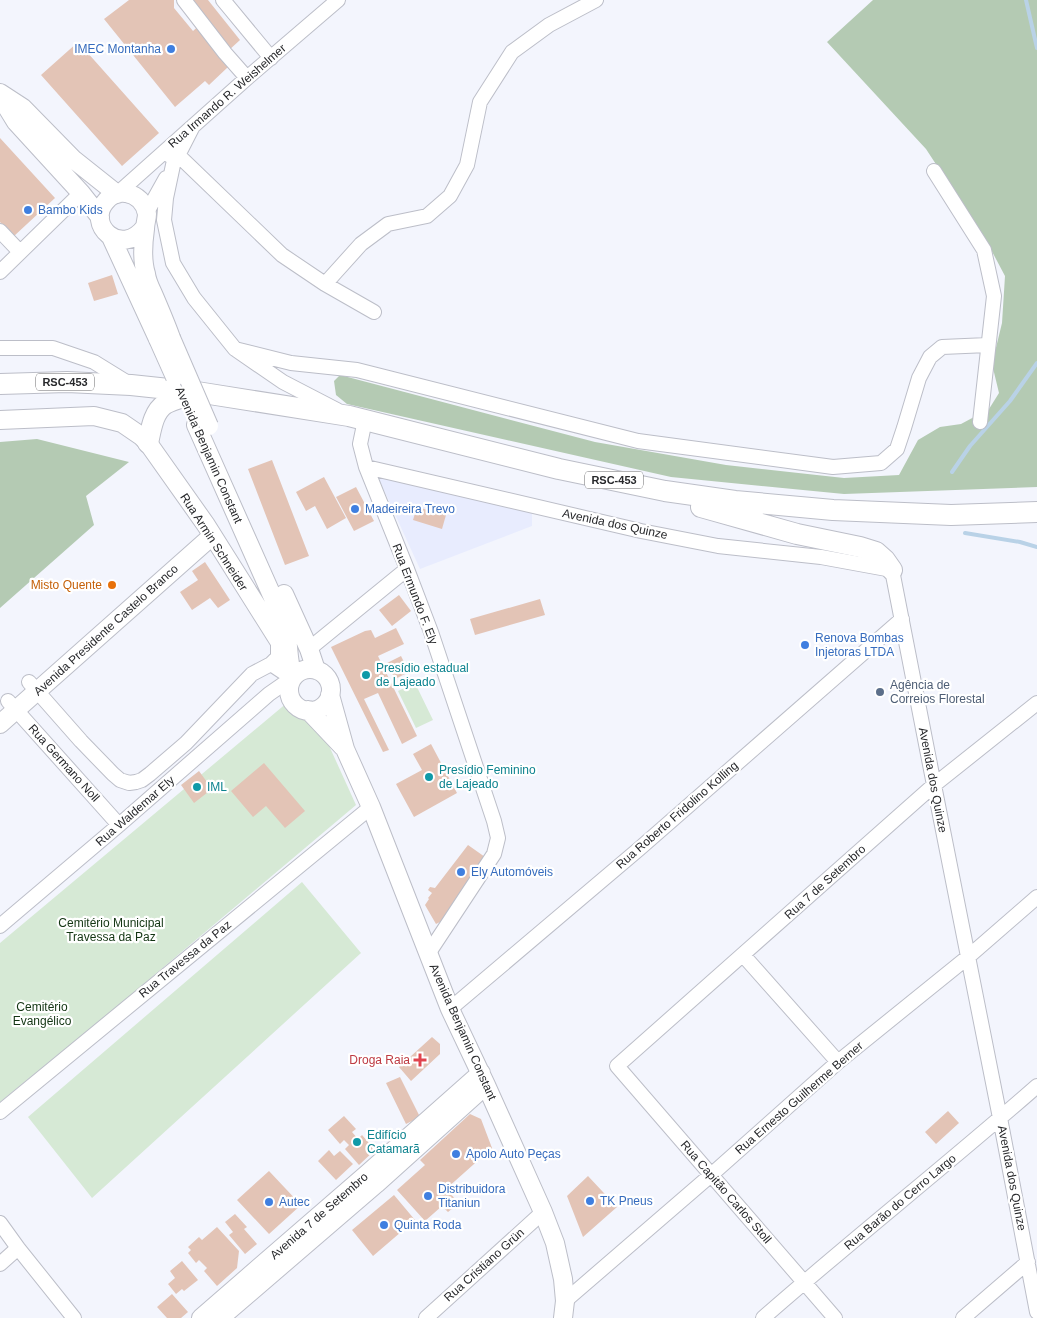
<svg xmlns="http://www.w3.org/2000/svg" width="1037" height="1318" font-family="Arial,sans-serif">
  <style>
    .built { fill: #e8ecfe }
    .green { fill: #d6e9d5 }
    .forest { fill: #b4cab3 }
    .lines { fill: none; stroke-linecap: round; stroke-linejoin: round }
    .stream { stroke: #b9d2e7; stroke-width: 4 }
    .building { fill: #e3c4b6 }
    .minor-casing { stroke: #bcbec8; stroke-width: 16 }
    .major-casing { stroke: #bcbec8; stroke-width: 20 }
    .highway-casing { stroke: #bcbec8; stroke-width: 22 }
    .minor { stroke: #fff; stroke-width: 14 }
    .major { stroke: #fff; stroke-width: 18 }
    .highway { stroke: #fff; stroke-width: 20 }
    .major-bridge-casing { stroke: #bcbec8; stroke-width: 20; stroke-linecap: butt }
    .major-bridge { stroke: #fff; stroke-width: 18 }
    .shop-dot { fill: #3f7fe0; stroke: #fff; stroke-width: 2 }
    .food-dot { fill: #e8710a; stroke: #fff; stroke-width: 2 }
    .culture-dot { fill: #0f9aa8; stroke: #fff; stroke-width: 2 }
    .service-dot { fill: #5c6f8a; stroke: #fff; stroke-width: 2 }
    .health-dot { fill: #e0444e; stroke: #fff; stroke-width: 2 }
    .labels { text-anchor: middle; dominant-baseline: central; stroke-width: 4.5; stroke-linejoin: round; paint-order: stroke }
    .shield { fill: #fff; stroke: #68686b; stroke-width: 1 }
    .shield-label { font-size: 11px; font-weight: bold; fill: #27282b }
    .shop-label { font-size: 12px; fill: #366cbe; stroke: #fff; text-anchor: start }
    .street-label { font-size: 12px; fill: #27282b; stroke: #fff }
    .food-label { font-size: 12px; fill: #c56008; stroke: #fff; text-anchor: end }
    .culture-label { font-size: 12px; fill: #0d838f; stroke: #fff; text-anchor: start }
    .service-label { font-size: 12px; fill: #4e5e75; stroke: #fff; text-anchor: start }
    .park-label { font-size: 12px; fill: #133513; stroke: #fff }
    .health-label { font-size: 12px; fill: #be3a42; stroke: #fff; text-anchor: end }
  </style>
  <rect width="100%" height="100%" fill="#f3f5fd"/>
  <path class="built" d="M 377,475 L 532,511 L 532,526 L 420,569 Z"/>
  <path class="green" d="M 415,683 L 433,720 L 416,728 L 398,691 Z
    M 288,702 L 326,739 L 356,805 L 102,1019 L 0,1102 L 0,943 Z
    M 302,882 L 361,953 L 92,1198 L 28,1117 Z"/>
  <path class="forest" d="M 873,0 L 1037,0 L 1037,487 L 844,494 L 671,477 L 347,404 L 336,395 L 334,381 L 340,375 L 595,442 L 726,465 L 844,478 L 899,475 L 918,440 L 940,427 L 961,424 L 989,409 L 999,393 L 992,364 L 1002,323 L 1005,276 L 987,242 L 926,149 L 827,42 Z
    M 37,439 L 129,462 L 86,496 L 94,525 L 0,608 L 0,442 Z"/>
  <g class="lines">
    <path class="stream" d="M 1026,0 L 1037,48
      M 952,472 L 970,446 L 1010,401 L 1037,363
      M 965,533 L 1020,542 L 1037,547"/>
  </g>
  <path class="building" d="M 129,0 L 174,0 L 174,8 L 193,31 L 204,21 L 186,0 L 208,0 L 240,40 L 228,51 L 228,67 L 209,85 L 205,81 L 175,107 L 104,19 Z
    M 78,42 L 159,133 L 122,166 L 41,75 Z
    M 0,138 L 55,198 L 13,237 L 0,222 Z
    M 112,275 L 118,294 L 94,301 L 88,283 Z
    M 272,460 L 309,556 L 285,565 L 248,469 Z
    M 324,477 L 346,518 L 327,529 L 315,506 L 306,511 L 296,492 Z
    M 356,487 L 374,521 L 354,531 L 336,497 Z
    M 417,507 L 446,515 L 442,529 L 413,520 Z
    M 205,562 L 230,600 L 218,608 L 210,598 L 192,610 L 180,592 L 198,580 L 192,571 Z
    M 399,595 L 411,611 L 392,626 L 379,610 Z
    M 540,599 L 545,615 L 475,635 L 470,619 Z
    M 396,628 L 404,644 L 378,656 L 417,736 L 402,744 L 378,693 L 364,699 L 389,750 L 383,752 L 331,647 L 365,631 L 371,630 L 375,638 Z
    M 401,656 L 409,672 L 395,679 L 387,663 Z
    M 431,744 L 457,793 L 414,817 L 396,784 L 422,770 L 413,754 Z
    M 264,763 L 305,811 L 285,828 L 266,806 L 253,817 L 231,791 Z
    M 199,771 L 212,789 L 194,803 L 181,785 Z
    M 468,845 L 485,857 L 442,921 L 436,924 L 425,905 L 429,899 L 428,898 L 432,893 L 428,890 L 430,887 L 435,888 Z
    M 432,1037 L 440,1044 L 440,1054 L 411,1081 L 399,1067 Z
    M 400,1077 L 420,1117 L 406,1124 L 386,1083 Z
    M 948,1111 L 959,1123 L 936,1144 L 925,1132 Z
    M 470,1114 L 481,1119 L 492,1148 L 446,1189 L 459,1203 L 448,1212 L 442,1206 L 425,1221 L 397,1190 L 425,1165 L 420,1160 Z
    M 344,1116 L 356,1129 L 352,1132 L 358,1139 L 362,1135 L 375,1150 L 359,1165 L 345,1149 L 349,1145 L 344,1140 L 340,1144 L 328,1130 Z
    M 329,1150 L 334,1156 L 340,1151 L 353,1164 L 336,1180 L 318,1161 Z
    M 269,1171 L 301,1205 L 269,1234 L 237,1200 Z
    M 588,1176 L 617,1207 L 583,1237 L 567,1196 Z
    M 394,1195 L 415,1220 L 373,1256 L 352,1230 Z
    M 235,1214 L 247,1227 L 244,1229 L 257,1244 L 245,1254 L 229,1235 L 233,1232 L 225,1222 Z
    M 217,1227 L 239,1251 L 237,1268 L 217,1286 L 204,1271 L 207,1268 L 199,1260 L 196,1263 L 188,1253 L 191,1250 L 188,1247 L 199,1237 L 202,1240 Z
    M 182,1261 L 198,1280 L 184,1291 L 182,1289 L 176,1294 L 168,1284 L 175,1278 L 170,1271 Z
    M 172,1294 L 188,1312 L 181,1318 L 167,1318 L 157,1307 Z"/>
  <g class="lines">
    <defs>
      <path id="minor" d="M 184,0 L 225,53 L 247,78
        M 223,0 L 271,58
        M 193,126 L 173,165 L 166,198 L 164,220 L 173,263 L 194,298 L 235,349 L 283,382 L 337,410
        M 170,156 L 178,155 L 282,255 L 325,284 L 374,312
        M 934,171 L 984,250 L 994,296 L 980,422
        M 117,194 L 247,78 L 338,0
        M 147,212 L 166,178
        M 0,231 L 20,252
        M 0,272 L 81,193
        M 325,284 L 361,244 L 388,224 L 427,216 L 450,196 L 467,165 L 480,102 L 512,52 L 549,25 L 596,0
        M 0,348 L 53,348 L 94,362 L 128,383
        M 235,349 L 291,363 L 357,370 L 638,441 L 833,467 L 881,463 L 897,449 L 904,428 L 919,378 L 930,357 L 942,347 L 988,345
        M 365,420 L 360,444 L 366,467 L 407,569 L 431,632 L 494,821 L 498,838 L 494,854 L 428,954
        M 366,467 L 641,531 L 718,546 L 821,557 L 892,570 L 934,785 L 1000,1118 L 1037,1312
        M 309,649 L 407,569
        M 29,682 L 81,741 L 113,774 L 120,780 L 129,783 L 136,782 L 142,780 L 150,774 L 186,743 L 252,674 L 271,664 L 278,657 L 278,642
        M 8,701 L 119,825
        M 0,926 L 119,825 L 269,694 L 292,678 L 271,664
        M 743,955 L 838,1062
        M 450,1009 L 639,849 L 902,619
        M 0,1112 L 371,807
        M 0,1223 L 18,1248 L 74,1318
        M 0,1264 L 18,1248
        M 565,1301 L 711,1175 L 838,1062 L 968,957 L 1037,897
        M 426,1318 L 543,1212
        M 763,1318 C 853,1239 947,1165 1037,1086
        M 835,1318 L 617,1066 L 934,785 L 1037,703
        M 963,1318 L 1028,1262"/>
      <path id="major" d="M 0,93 L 23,108 L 73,159 L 117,194
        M 0,96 L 16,122 L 81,193 L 100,217
        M 145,227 C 121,259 85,224 106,201 C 111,195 119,192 126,193 C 137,195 145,203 147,214 C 147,219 145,223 145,229 C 143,243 142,261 146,274 C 147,282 151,289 154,296 C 160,310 166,324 171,338
        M 111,237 L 158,339
        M 0,420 L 94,416 L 122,423 L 141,436 L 148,443 L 206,525 L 289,657
        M 196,425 L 282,618 L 287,636 L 289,657 L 292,678
        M 284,594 L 309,649 L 316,670
        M289 690a21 21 0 1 1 42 0a21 21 0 1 1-42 0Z
        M 330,695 L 345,749 L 371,807 L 450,1009 L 486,1085 L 543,1212 L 555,1243 L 563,1279 L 565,1301 L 563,1318
        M 308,710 L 343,747
        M 0,724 L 212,536
        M 201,1318 L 367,1174 L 481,1073
        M 220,1318 L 376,1184 L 486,1085"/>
      <path id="highway" d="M 0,384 L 67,382 L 131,385 L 197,392 L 349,416 L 559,469 L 665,491 L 735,501 L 833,510 L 951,515 L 1037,512
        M 148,443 C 151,430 153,412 165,404 C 172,400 187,396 195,393
        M 701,507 L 797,534 L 860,547 L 876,552 L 885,560 L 892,570"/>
    </defs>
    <use href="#minor" class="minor-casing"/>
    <use href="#major" class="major-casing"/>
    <use href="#highway" class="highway-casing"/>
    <use href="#minor" class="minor"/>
    <use href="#major" class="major"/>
    <use href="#highway" class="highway"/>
    <defs>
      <path id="major-bridge" d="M 171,338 L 209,426
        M 158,339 L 175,377"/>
    </defs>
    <use href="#major-bridge" class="major-bridge-casing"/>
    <use href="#major-bridge" class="major-bridge"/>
  </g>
  <g class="shop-dot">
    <circle cx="171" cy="49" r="5"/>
    <circle cx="28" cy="210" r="5"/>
    <circle cx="355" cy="509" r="5"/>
    <circle cx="805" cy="645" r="5"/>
    <circle cx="461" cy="872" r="5"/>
    <circle cx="456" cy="1154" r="5"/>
    <circle cx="428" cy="1196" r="5"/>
    <circle cx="590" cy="1201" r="5"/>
    <circle cx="269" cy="1202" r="5"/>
    <circle cx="384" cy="1225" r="5"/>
  </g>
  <circle class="food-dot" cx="112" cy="585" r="5"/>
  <g class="culture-dot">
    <circle cx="366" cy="675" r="5"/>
    <circle cx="429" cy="777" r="5"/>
    <circle cx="197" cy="787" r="5"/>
    <circle cx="357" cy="1142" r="5"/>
  </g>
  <circle class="service-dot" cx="880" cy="692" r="5"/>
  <path class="health-dot" d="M417.5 1052.5h5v5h5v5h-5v5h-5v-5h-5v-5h5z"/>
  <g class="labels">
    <g class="shield">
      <rect x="36" y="373.5" width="58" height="17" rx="4"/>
      <rect x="585" y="471.5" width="58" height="17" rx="4"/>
    </g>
    <g class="shield-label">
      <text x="65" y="382">RSC-453</text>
      <text x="614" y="480">RSC-453</text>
    </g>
    <g class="shop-label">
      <text x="161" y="49" text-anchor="end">IMEC Montanha</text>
      <text x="38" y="210">Bambo Kids</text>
      <text x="365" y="509">Madeireira Trevo</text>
      <text x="815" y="638">Renova Bombas<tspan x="815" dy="14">Injetoras LTDA</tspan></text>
      <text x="471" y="872">Ely Automóveis</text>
      <text x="466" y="1154">Apolo Auto Peças</text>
      <text x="438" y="1189">Distribuidora<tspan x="438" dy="14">Titaniun</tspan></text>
      <text x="600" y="1201">TK Pneus</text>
      <text x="279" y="1202">Autec</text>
      <text x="394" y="1225">Quinta Roda</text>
    </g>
    <g class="street-label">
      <text transform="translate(227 96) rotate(-41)">Rua Irmando R. Weishelmer</text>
      <text transform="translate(209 455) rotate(66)">Avenida Benjamin Constant</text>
      <text transform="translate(615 524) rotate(12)">Avenida dos Quinze</text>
      <text transform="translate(214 542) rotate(57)">Rua Armin Schneider</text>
      <text transform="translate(415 594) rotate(69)">Rua Ermundo F. Ely</text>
      <text transform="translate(106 630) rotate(-42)">Avenida Presidente Castelo Branco</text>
      <text transform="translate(64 763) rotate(48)">Rua Germano Noll</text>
      <text transform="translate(933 780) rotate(79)">Avenida dos Quinze</text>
      <text transform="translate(135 811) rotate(-41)">Rua Waldemar Ely</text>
      <text transform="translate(677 815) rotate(-41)">Rua Roberto Fridolino Kolling</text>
      <text transform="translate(825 882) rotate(-42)">Rua 7 de Setembro</text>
      <text transform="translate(185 959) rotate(-39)">Rua Travessa da Paz</text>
      <text transform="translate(463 1032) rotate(66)">Avenida Benjamin Constant</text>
      <text transform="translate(799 1098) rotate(-41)">Rua Ernesto Guilherme Berner</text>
      <text transform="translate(1012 1178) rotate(79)">Avenida dos Quinze</text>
      <text transform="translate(726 1192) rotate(49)">Rua Capitão Carlos Stoll</text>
      <text transform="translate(900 1202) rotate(-40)">Rua Barão do Cerro Largo</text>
      <text transform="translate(319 1216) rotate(-41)">Avenida 7 de Setembro</text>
      <text transform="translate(484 1265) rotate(-42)">Rua Cristiano Grün</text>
    </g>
    <g class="food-label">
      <text x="102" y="585">Misto Quente</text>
    </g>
    <g class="culture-label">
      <text x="376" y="668">Presídio estadual<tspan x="376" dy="14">de Lajeado</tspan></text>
      <text x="439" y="770">Presídio Feminino<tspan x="439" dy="14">de Lajeado</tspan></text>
      <text x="207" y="787">IML</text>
      <text x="367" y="1135">Edifício<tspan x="367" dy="14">Catamarã</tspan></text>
    </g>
    <g class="service-label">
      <text x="890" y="685">Agência de<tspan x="890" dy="14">Correios Florestal</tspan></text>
    </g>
    <g class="park-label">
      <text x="111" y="923">Cemitério Municipal<tspan x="111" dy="14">Travessa da Paz</tspan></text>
      <text x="42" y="1007">Cemitério<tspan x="42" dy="14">Evangélico</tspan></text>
    </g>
    <g class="health-label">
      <text x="410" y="1060">Droga Raia</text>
    </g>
  </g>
</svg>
